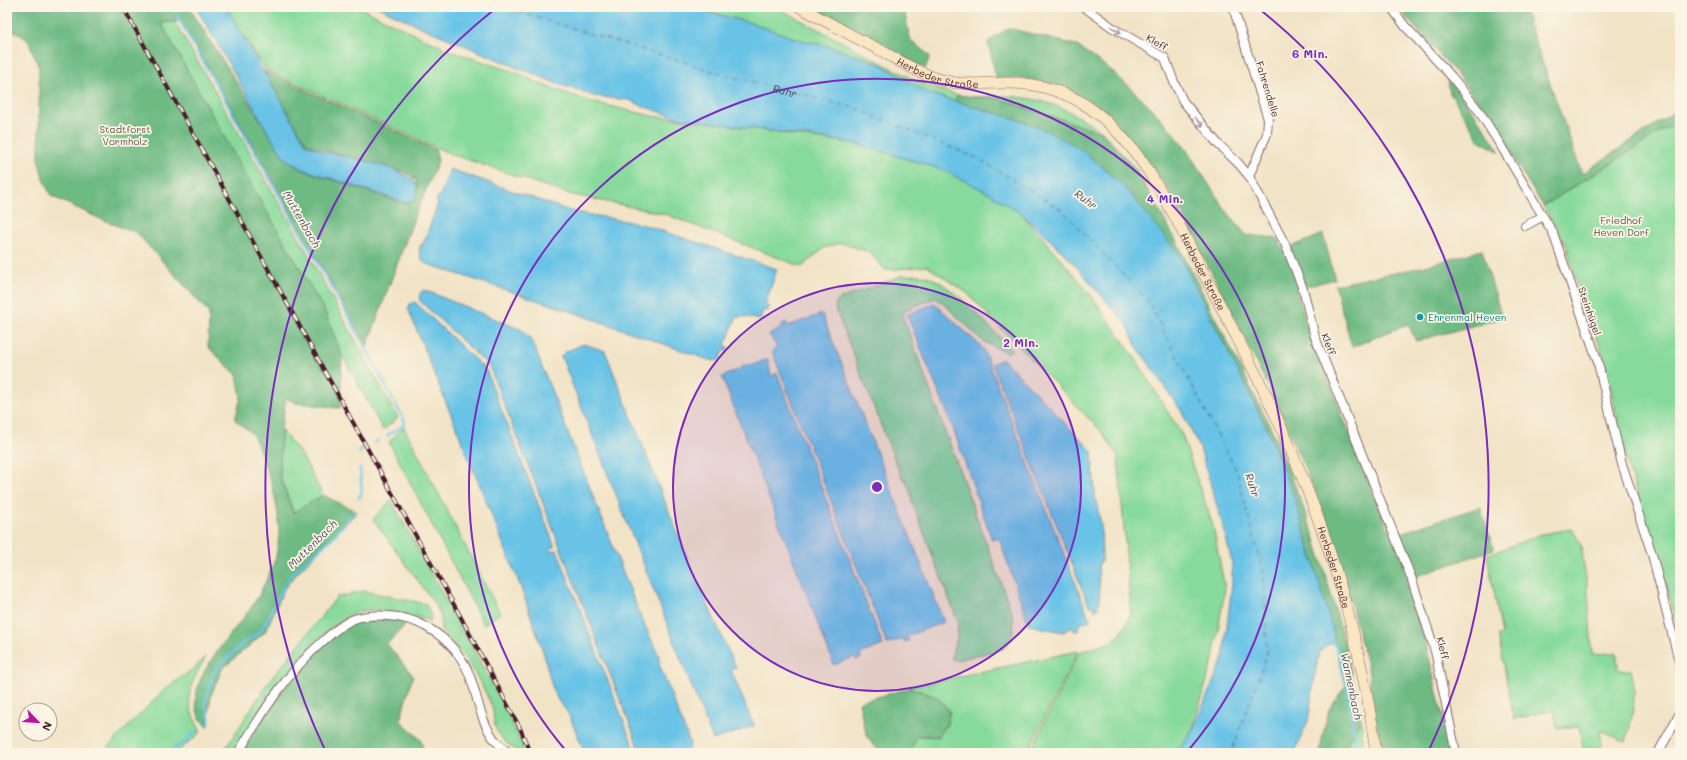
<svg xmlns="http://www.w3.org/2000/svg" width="1687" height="760" font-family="Mali,sans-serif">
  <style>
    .green { fill: #87da9b; stroke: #687c63 }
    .forest { fill: #6dba83; stroke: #5c6c57 }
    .water { fill: #68c3e6; stroke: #597188 }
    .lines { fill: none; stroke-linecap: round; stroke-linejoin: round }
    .stream { stroke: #68c3e6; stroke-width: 2.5 }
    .ferry { stroke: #535063; stroke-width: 1; stroke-dasharray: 5 4; stroke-linecap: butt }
    .minor-casing { stroke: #846461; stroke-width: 10 }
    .secondary-casing { stroke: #846461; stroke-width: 12 }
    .minor { stroke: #fff; stroke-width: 8 }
    .secondary { stroke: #fbe6c4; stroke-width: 11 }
    .rail-casing { stroke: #4a1f2b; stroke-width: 4 }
    .rail { stroke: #fcf5e5; stroke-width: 2.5; stroke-dasharray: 8; stroke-linecap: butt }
    .oneway { stroke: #ae9aa0 }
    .ring { fill: none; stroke: #7b2cbf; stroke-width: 2 }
    .culture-dot { fill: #0f9aa8; stroke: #fcf5e5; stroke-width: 1.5 }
    .labels { text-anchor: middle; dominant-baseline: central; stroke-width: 3.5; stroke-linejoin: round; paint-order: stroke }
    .street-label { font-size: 10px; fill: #4a1f2b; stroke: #fcf5e5 }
    .park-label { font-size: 10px; fill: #5c574d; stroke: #fcf5e5 }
    .culture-label { font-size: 10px; fill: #0d838f; stroke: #fcf5e5; text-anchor: start }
    .water-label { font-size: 11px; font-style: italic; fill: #535063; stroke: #fcf5e5 }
    .centre { fill: #7b2cbf; stroke: #fcf5e5; stroke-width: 2 }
    .ring-label { font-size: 12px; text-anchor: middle; font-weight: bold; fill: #7b2cbf; stroke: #fcf5e5; stroke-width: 3.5; stroke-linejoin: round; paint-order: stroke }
  </style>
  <rect width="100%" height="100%" fill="#fcf5e5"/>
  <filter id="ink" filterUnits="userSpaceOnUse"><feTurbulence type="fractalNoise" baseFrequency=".025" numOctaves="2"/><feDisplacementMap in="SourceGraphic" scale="8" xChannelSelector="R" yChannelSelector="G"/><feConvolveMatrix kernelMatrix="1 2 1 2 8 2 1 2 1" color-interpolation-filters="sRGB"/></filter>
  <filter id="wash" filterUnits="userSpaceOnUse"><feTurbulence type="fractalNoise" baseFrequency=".012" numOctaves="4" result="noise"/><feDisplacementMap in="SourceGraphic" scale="16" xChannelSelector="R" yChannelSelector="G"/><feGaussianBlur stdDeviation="0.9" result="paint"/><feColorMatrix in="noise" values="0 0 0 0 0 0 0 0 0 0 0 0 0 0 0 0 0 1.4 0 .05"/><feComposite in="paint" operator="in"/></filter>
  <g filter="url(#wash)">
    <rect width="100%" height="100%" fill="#f1e3c6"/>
    <path class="green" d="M 225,7 L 358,7 L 450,51 L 518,73 L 540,84 L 592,102 L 652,116 L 716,123 L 818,139 L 854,143 L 941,169 L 989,193 L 1022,214 L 1087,290 L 1135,358 L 1182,435 L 1213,526 L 1225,589 L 1213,659 L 1193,728 L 1178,753 L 1030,753 L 1079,652 C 1108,643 1120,644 1131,613 L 1118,456 L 1100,430 L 967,293 L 927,266 L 885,270 L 869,252 L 842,243 L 824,248 L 802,267 L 665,214 L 569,194 L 451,154 L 266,70 Z
      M 690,7 L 776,7 L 897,71 L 930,87 L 957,95 L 955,101 L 927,93 L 881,65 L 828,46 L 797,39 L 751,23 Z
      M 175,22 L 301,241 L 398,418 L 383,430 L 342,355 L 324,310 L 245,174 L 161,23 Z
      M 970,97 C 985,97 1001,95 1016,97 C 1051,100 1076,113 1103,133 L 1000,99 Z
      M 1680,120 L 1680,641 L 1661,565 L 1628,467 L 1602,351 L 1581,300 L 1567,246 L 1543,206 Z
      M 914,275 C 918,275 923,275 926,276 C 954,284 991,330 1012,350 L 1008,353 L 984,342 L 943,303 L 935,298 L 905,310 L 903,317 L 1012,613 C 1015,627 1014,639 1003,649 L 957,660 L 951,658 L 957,638 L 958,622 L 911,499 L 912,497 L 906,480 L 902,478 L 835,308 L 836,303 L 840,299 L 901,276 Z
      M 404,427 L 500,613 L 484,625 L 389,442 Z
      M 281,430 L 301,454 L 323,495 L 294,513 L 280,476 Z
      M 391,500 L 494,687 L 522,743 L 523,753 C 511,748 499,739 495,726 C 493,718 494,709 490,702 C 477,675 463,650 441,631 L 441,616 L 435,604 L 373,519 Z
      M 1572,529 L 1581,545 L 1588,592 L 1592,654 L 1617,653 L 1618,670 L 1631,670 C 1638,696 1632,717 1626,742 L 1600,730 L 1602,747 L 1583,749 L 1579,726 L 1557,728 L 1554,710 L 1514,719 L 1498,635 L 1502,634 L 1487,555 L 1542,534 Z
      M 364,591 L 426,604 L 431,616 L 430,621 C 411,615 390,610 370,610 C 331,611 279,682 259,712 C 250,725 244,738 234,750 L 224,751 L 267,684 L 337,597 Z
      M 1078,651 L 1027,753 L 908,753 L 911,750 L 917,736 L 939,737 L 947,724 L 950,711 L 937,697 L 909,687 Z
      M 206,657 C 187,689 183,699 201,732 L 176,753 L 102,753 L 165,689 L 192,670 Z
      M 1361,719 L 1364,753 L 1345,753 L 1346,746 Z"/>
    <path class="forest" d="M 7,7 L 189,7 L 283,156 L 292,164 L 303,170 L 403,203 L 413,202 L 418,193 L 417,182 L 411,176 L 404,172 L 325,150 L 307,144 L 288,113 L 264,71 L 435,149 L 438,161 L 414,218 L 367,346 L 269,173 L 181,21 L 161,23 L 245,174 L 324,310 L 342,355 L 340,408 L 296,403 L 286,398 L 281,429 L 280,476 L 293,513 L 323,495 L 357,512 L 297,573 L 284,589 L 265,632 L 222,669 L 211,695 L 207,727 C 169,689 238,632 256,600 C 262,590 273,567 276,556 C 282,531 278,506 271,482 C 267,470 258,443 252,434 C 248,429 240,424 235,420 L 241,397 L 237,375 L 208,347 L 209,313 L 137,233 L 105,221 L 51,196 L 43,178 L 39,162 L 39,68 L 28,40 L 14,31 L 7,29 Z
      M 811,7 L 906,7 L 904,10 L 911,41 L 930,56 L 925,69 Z
      M 1419,7 L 1523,7 L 1582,174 L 1680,108 L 1680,120 L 1543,206 L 1483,109 L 1457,74 L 1404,15 Z
      M 1008,28 L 1076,45 L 1112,71 L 1145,102 L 1164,122 L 1184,146 L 1224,208 L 1246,235 L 1276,238 L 1284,250 L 1323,234 L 1335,279 L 1296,289 L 1311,338 L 1391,536 L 1480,507 L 1494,549 L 1406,580 L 1424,635 L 1451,753 L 1381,753 L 1368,669 L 1349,597 L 1324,512 L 1273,396 L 1177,203 L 1139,149 L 1100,107 L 1058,85 L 1022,78 L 996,78 L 988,42 Z
      M 1447,77 L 1477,117 L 1500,152 L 1480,141 L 1450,93 Z
      M 957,95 L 1000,99 L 1103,133 L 1137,171 L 1178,244 L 1280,446 L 1315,539 L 1344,640 L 1361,719 L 1346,746 L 1345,753 L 1320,753 L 1322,739 L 1329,709 L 1346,685 L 1337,649 L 1333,642 L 1334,635 L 1295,499 L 1268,431 L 1218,333 L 955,101 Z
      M 1482,250 L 1502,318 L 1416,341 L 1408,324 L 1352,347 L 1335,285 L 1422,267 Z
      M 378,618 L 403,621 L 406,624 L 387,644 L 413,676 L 400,720 L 421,740 L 424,753 L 241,753 C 265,715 287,680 320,648 C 330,638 341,628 354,623 C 362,620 370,619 378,618 Z
      M 910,688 L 937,697 L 949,711 L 947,723 L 938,736 L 917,736 L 911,750 L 907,753 C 901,753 894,754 888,753 C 865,750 863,720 859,702 Z"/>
    <path class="water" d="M 196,7 L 226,7 L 306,144 C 313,147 319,150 326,152 C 346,157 407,167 417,185 L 417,193 L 413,201 L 403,202 L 305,170 L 293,164 L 283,156 L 269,134 Z
      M 378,7 L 690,7 L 751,23 L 797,39 L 828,46 L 882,65 L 927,93 L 1022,121 L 1049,132 L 1078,147 L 1104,168 L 1128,191 L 1180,256 L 1268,431 L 1295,499 L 1334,635 L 1333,642 L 1323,648 L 1318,656 L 1308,721 L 1294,753 L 1178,753 L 1193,729 L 1223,659 L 1232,584 L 1232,563 L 1225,533 L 1200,448 L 1182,412 L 1136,345 L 1128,326 L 1068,257 L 1022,214 L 989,193 L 941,169 L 854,143 L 674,117 L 637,104 L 630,100 L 593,96 L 582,91 L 557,84 L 534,74 L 525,71 L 421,27 Z
      M 450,169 L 570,211 L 641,224 L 777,269 L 765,305 L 769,307 L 767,312 L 763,310 L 760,320 L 742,316 L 736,318 L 725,345 L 728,347 L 727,351 L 723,351 L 719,360 L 712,361 L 570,311 L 427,264 C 421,260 420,258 420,251 L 419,251 L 421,244 L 423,245 L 438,203 L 436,201 L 438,196 L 440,196 Z
      M 424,290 L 522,330 L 531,339 L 640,615 L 659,656 L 659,664 L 690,743 L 689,748 L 683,753 L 641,753 L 489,366 L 420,301 C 419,296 419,293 424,290 Z
      M 415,302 L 486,370 L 555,547 L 550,548 L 551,551 L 557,550 L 636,753 L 585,753 L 568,713 L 559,702 L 553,690 L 543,651 L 520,585 L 411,316 L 408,309 L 410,304 Z
      M 934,303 L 983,348 L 1090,620 L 1078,625 L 1079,630 L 1074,631 L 1072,627 L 1063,632 L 1029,625 L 999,538 L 992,540 L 952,425 L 907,315 Z
      M 822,314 L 944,622 L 907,636 L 909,641 L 905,642 L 903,639 L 887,644 L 772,351 L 777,347 L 769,335 L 782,328 L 782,324 L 786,322 L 788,326 Z
      M 584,344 L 605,351 L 693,572 L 736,668 L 731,670 L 754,726 L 713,740 L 561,356 L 565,352 Z
      M 768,359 L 771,376 L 777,373 L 883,645 L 860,654 L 861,658 L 857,660 L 854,657 L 834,665 L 722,377 L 742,368 L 742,366 L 748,364 L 750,366 Z
      M 1003,359 L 1092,451 L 1095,497 L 1101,524 L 1102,561 L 1098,565 L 1100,602 L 1097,604 L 1099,608 L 1095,610 L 1093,606 L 1089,606 L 992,364 Z"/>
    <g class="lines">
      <path class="stream" d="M 172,7 L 355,328 L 405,422 L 402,427 L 388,435
        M 158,10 L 163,7
        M 374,443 L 379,440
        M 360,453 L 360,449 L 363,449
        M 359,498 L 362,491 L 360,469
        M 1331,639 L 1337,649 L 1346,685 L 1358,753
        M 209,724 L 209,718 L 205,703 L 214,671 L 244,642 L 256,635 L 261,630 L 268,619 L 280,593 L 292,574 L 334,536 L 352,514
        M 170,753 L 179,745 L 187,742 L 190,735 L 197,732"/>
      <path class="ferry" id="s1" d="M 502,7 L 729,76 L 855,108 L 979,159 L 1062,210 L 1148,301 L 1236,470 L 1264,574 L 1267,655 L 1231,753"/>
    </g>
  </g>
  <g filter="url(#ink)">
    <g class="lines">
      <defs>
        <path id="minor" d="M 1084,7 L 1113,28 L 1165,58 L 1174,82 L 1183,101 L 1218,144 L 1238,163 L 1249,176 L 1286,246 L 1303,289 L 1315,337 L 1411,577 L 1435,651 L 1456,753
          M 1233,7 L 1268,119 L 1267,134 L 1249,176
          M 1391,7 L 1405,26 L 1452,77 L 1479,111 L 1501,146 L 1553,233 L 1597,359 L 1622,464 L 1652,554 L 1680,665
          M 1525,226 L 1543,216
          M 238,753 C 263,712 285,675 322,642 C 331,634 341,624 354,619 C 368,614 384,615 398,617 C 423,621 446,637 460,657 C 477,681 476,713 492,736 C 496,743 503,748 509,753
          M 1658,753 L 1680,713"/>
        <g id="secondary">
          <path id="s2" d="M 800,7 C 827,22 854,37 882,51 C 901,62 921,74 942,80 C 963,86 987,83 1009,83 C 1036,83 1065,91 1087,106 C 1144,144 1174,216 1204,274 C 1232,328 1261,381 1285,436 C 1329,536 1362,644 1376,753"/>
        </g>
      </defs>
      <use href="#minor" class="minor-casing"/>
      <use href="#secondary" class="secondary-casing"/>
      <use href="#minor" class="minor"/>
      <use href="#secondary" class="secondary"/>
      <defs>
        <path id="rail" d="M 123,7 L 458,612 L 520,728 L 530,753"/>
      </defs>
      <use href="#rail" class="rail-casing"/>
      <use href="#rail" class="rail"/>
    </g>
    <defs><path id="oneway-shaft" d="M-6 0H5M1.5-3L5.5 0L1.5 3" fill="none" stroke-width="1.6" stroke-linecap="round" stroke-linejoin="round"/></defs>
    <g class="oneway">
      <use href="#oneway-shaft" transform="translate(1116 30) rotate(33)"/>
      <use href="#oneway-shaft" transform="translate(1199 122) rotate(50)"/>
    </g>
  </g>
  <circle cx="877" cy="487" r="204" fill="#7b2cbf" fill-opacity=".12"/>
  <g class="ring">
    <circle cx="877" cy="487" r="204"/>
    <path d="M567 752A408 408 0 1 1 1187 752"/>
    <path d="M325 750A612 612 0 0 1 496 8M1258 8A612 612 0 0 1 1429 750"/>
  </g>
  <circle class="culture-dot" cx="1420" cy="317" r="4"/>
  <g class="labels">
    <g class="street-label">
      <text transform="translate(1157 42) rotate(29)">Kleff</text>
      <text stroke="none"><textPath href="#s2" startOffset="154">Herbeder Straße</textPath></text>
      <text transform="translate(1268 89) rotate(73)">Fahrendelle</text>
      <text stroke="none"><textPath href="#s2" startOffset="514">Herbeder Straße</textPath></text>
      <text transform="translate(1590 311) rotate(71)">Steinhügel</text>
      <text transform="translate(1329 344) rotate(69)">Kleff</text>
      <text stroke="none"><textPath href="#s2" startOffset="838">Herbeder Straße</textPath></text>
      <text transform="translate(1443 648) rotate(76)">Kleff</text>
    </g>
    <g class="park-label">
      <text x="125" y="129">Stadtforst<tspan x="125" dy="12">Vormholz</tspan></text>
      <text x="1621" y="220">Friedhof<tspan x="1621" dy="12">Heven Dorf</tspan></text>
    </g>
    <g class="culture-label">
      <text x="1428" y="317">Ehrenmal Heven</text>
    </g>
    <g class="water-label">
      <text stroke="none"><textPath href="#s1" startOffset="295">Ruhr</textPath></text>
      <text transform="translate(1086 199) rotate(37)">Ruhr</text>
      <text transform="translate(302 219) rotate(60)">Muttenbach</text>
      <text transform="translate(1253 485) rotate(71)">Ruhr</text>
      <text transform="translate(312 544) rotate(-45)">Muttenbach</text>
      <text transform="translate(1352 686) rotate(78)">Wannenbach</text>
    </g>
  </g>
  <circle cx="877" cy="487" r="6" class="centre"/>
  <g class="ring-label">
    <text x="1310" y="58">6 Min.</text>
    <text x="1165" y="203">4 Min.</text>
    <text x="1021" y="347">2 Min.</text>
  </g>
  <rect width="1687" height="760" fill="none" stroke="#fcf5e5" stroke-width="24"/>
  <g transform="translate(38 722) rotate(115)"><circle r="19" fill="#fcf5e5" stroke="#b59f9b"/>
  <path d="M0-3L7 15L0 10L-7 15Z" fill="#b5179e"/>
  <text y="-6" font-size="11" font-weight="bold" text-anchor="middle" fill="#4a1f2b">N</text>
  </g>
</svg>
